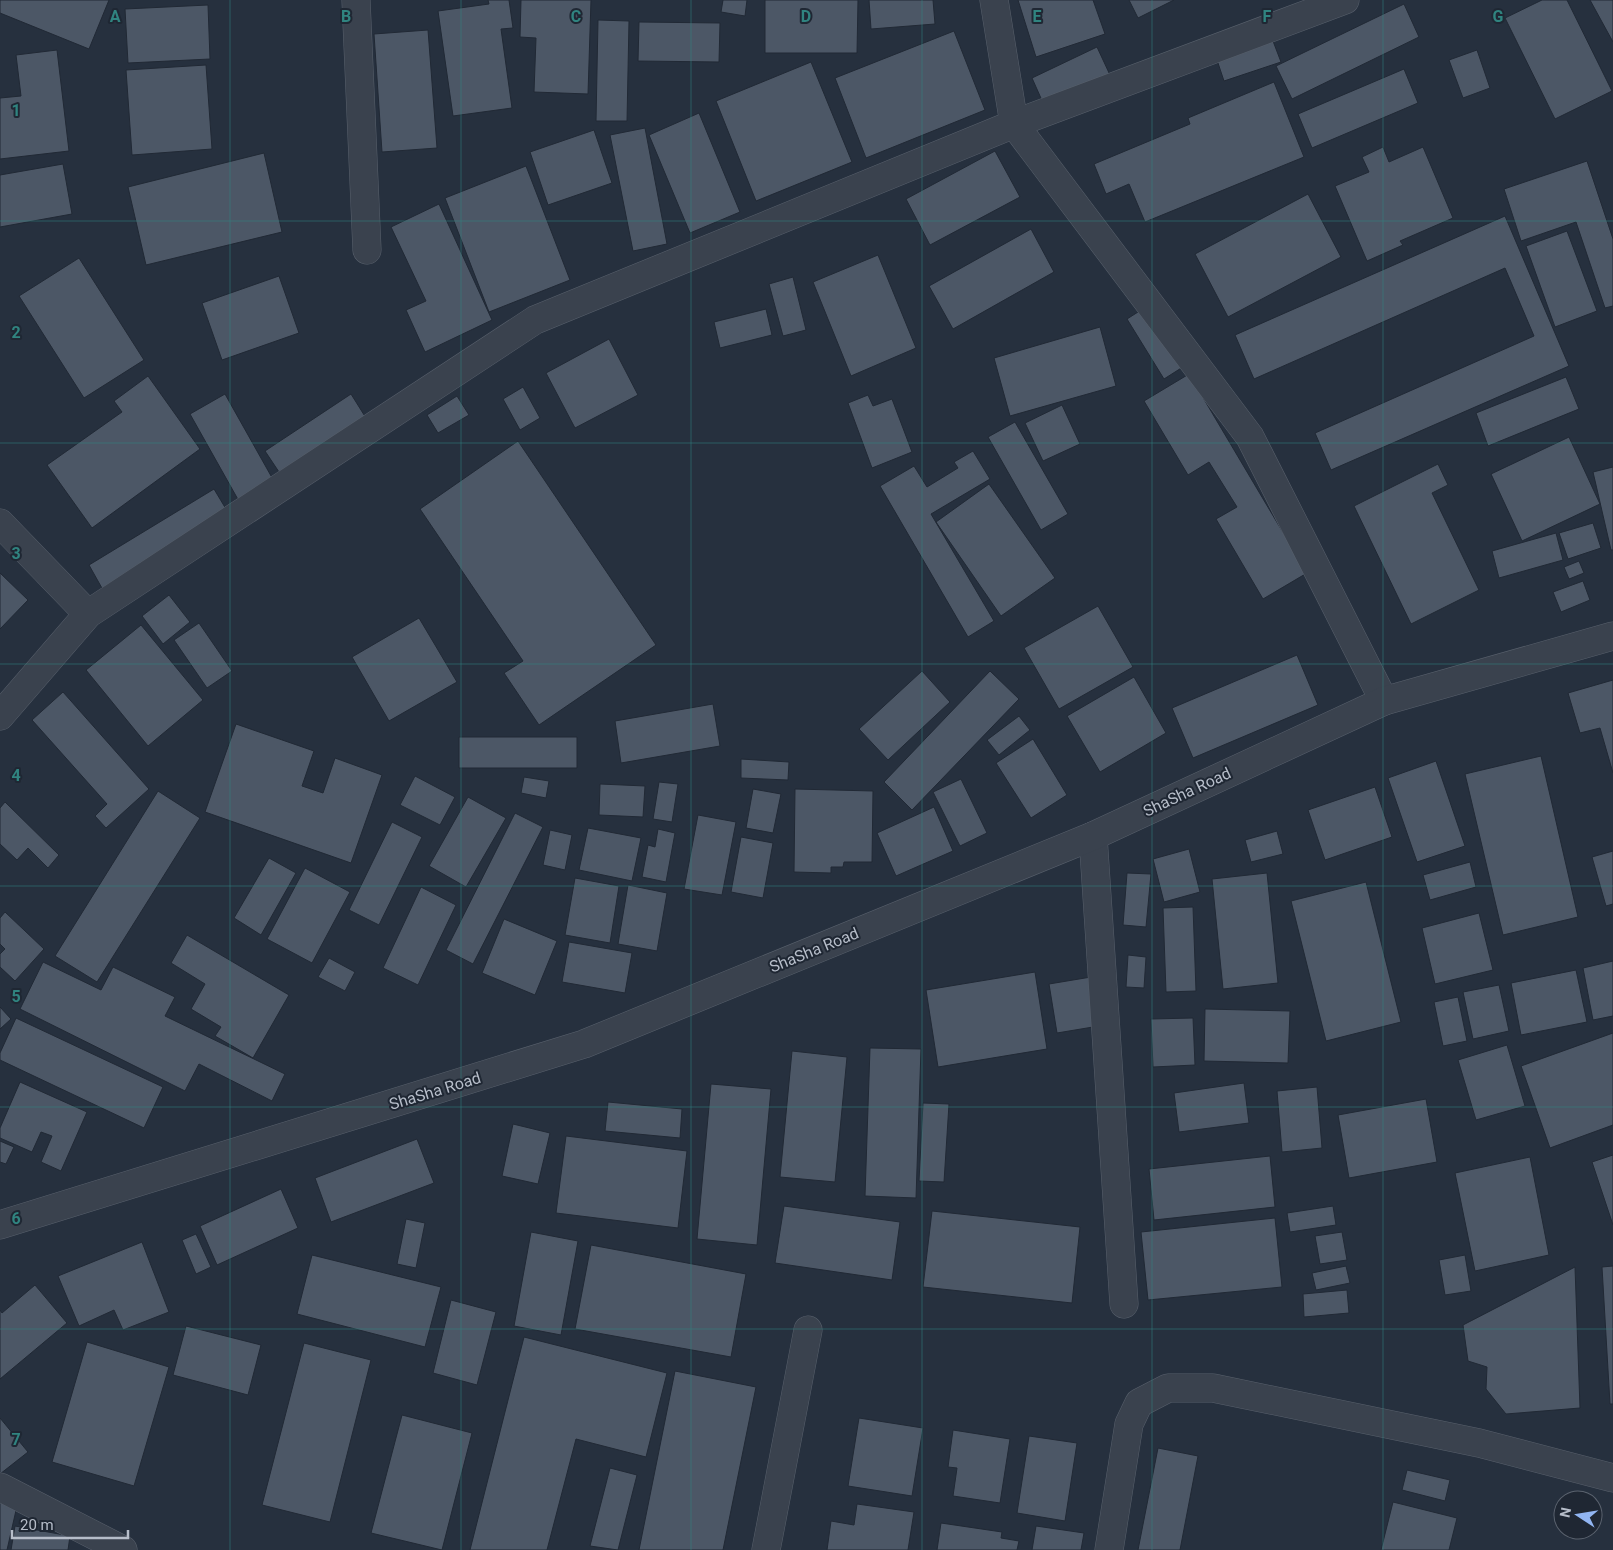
<svg xmlns="http://www.w3.org/2000/svg" width="1613" height="1550" font-family="Roboto,sans-serif">
  <style>
    .building { fill: #4c5766; stroke: #212935 }
    .lines { fill: none; stroke-linecap: round; stroke-linejoin: round }
    .minor-casing { stroke: #58606c; stroke-width: 29 }
    .tertiary-casing { stroke: #58606c; stroke-width: 29 }
    .minor { stroke: #3a424e; stroke-width: 28 }
    .tertiary { stroke: #3a424e; stroke-width: 28 }
    .grid { fill: none; stroke: #308480; stroke-width: 1; stroke-opacity: 0.55 }
    .labels { text-anchor: middle; dominant-baseline: central; stroke-width: 4; stroke-linejoin: round; paint-order: stroke }
    .street-label { font-size: 16px; fill: #b6bdc9; stroke: #1f2733 }
    .grid-label { font-size: 16px; text-anchor: middle; font-weight: bold; fill: #308480; stroke: #1f2733; stroke-width: 4; stroke-linejoin: round; paint-order: stroke }
  </style>
  <rect width="100%" height="100%" fill="#26303e"/>
  <path class="building" d="M 0,0 L 109,0 L 89,49 L 0,13 Z
    M 488,0 L 509,0 L 513,28 L 501,29 L 512,108 L 453,116 L 438,11 L 489,4 Z
    M 521,0 L 591,0 L 588,94 L 534,92 L 536,38 L 520,37 Z
    M 723,0 L 747,0 L 745,16 L 721,12 Z
    M 765,0 L 858,0 L 857,53 L 765,53 Z
    M 869,0 L 933,0 L 935,24 L 871,29 Z
    M 1018,0 L 1093,0 L 1105,34 L 1036,57 Z
    M 1129,0 L 1174,0 L 1138,18 Z
    M 1542,0 L 1567,0 L 1612,91 L 1555,119 L 1505,18 Z
    M 1590,0 L 1613,0 L 1613,42 Z
    M 1404,4 L 1419,37 L 1292,99 L 1276,66 Z
    M 208,5 L 210,59 L 128,63 L 125,9 Z
    M 598,20 L 629,21 L 627,121 L 596,121 Z
    M 639,22 L 720,23 L 719,62 L 638,61 Z
    M 428,30 L 437,148 L 382,152 L 374,34 Z
    M 954,31 L 985,110 L 866,158 L 835,78 Z
    M 1273,41 L 1281,62 L 1224,81 L 1217,60 Z
    M 1097,47 L 1110,75 L 1044,105 L 1032,78 Z
    M 57,50 L 69,151 L 0,159 L 0,98 L 21,96 L 16,55 Z
    M 1477,50 L 1490,88 L 1463,98 L 1449,60 Z
    M 811,62 L 852,162 L 756,201 L 716,101 Z
    M 206,65 L 212,149 L 132,155 L 126,70 Z
    M 1404,69 L 1418,103 L 1312,148 L 1298,114 Z
    M 1274,82 L 1304,157 L 1145,222 L 1129,184 L 1106,194 L 1094,164 L 1190,124 L 1188,118 Z
    M 699,113 L 740,212 L 690,233 L 649,135 Z
    M 645,128 L 667,244 L 633,251 L 610,135 Z
    M 594,130 L 612,183 L 548,205 L 530,152 Z
    M 1383,147 L 1389,162 L 1423,147 L 1453,218 L 1400,241 L 1403,245 L 1367,261 L 1335,186 L 1369,172 L 1362,157 Z
    M 995,151 L 1020,197 L 930,245 L 906,199 Z
    M 264,153 L 282,232 L 146,265 L 128,187 Z
    M 1587,161 L 1613,239 L 1613,306 L 1605,308 L 1576,222 L 1521,241 L 1504,189 Z
    M 63,164 L 72,214 L 0,227 L 0,175 Z
    M 526,166 L 570,280 L 489,312 L 445,198 Z
    M 1308,194 L 1341,257 L 1228,317 L 1195,254 Z
    M 439,204 L 492,320 L 425,352 L 406,310 L 426,301 L 391,227 Z
    M 1505,216 L 1569,366 L 1331,470 L 1315,433 L 1534,336 L 1505,268 L 1254,379 L 1235,335 Z
    M 1031,229 L 1054,272 L 953,329 L 929,286 Z
    M 1567,231 L 1597,311 L 1555,327 L 1526,246 Z
    M 878,255 L 916,348 L 851,376 L 813,282 Z
    M 79,258 L 144,360 L 84,398 L 19,296 Z
    M 279,276 L 299,333 L 222,360 L 202,303 Z
    M 793,277 L 806,330 L 783,336 L 769,284 Z
    M 1149,305 L 1186,365 L 1164,379 L 1127,319 Z
    M 766,309 L 772,335 L 720,348 L 714,322 Z
    M 1100,327 L 1116,386 L 1010,416 L 994,358 Z
    M 609,339 L 638,395 L 575,428 L 546,373 Z
    M 1189,374 L 1307,573 L 1263,599 L 1216,519 L 1237,507 L 1209,462 L 1188,475 L 1144,401 Z
    M 148,376 L 200,449 L 92,528 L 47,465 L 122,412 L 114,401 Z
    M 1566,377 L 1579,409 L 1488,446 L 1476,413 Z
    M 523,387 L 540,418 L 520,430 L 503,399 Z
    M 225,394 L 275,483 L 240,503 L 190,414 Z
    M 351,394 L 366,418 L 281,475 L 265,451 Z
    M 868,395 L 873,406 L 892,399 L 912,452 L 872,468 L 848,403 Z
    M 457,396 L 469,415 L 438,433 L 427,415 Z
    M 1062,405 L 1080,444 L 1043,461 L 1025,423 Z
    M 1015,422 L 1068,514 L 1041,530 L 988,437 Z
    M 1569,437 L 1600,504 L 1522,541 L 1491,474 Z
    M 518,441 L 656,645 L 539,725 L 504,673 L 523,661 L 420,509 Z
    M 973,451 L 990,479 L 931,514 L 994,621 L 968,637 L 880,486 L 914,466 L 927,487 L 958,468 L 954,462 Z
    M 1438,464 L 1448,485 L 1432,493 L 1479,590 L 1411,624 L 1354,506 Z
    M 1613,467 L 1613,550 L 1611,550 L 1593,472 Z
    M 989,484 L 1055,578 L 1001,616 L 936,522 Z
    M 214,489 L 229,514 L 103,590 L 89,565 Z
    M 1593,523 L 1601,548 L 1568,559 L 1559,533 Z
    M 1556,533 L 1563,560 L 1499,578 L 1492,551 Z
    M 1579,561 L 1584,573 L 1569,579 L 1564,567 Z
    M 0,573 L 28,600 L 0,629 Z
    M 1583,581 L 1590,600 L 1561,612 L 1553,592 Z
    M 169,595 L 190,622 L 163,644 L 142,616 Z
    M 1098,606 L 1133,667 L 1059,709 L 1024,648 Z
    M 419,618 L 457,682 L 389,721 L 352,657 Z
    M 199,623 L 232,671 L 207,688 L 174,640 Z
    M 141,625 L 203,700 L 148,746 L 86,670 Z
    M 1297,655 L 1318,705 L 1193,758 L 1172,708 Z
    M 922,671 L 950,702 L 888,760 L 859,729 Z
    M 990,671 L 1019,699 L 912,810 L 884,782 Z
    M 1134,677 L 1166,733 L 1100,772 L 1067,716 Z
    M 1613,680 L 1613,773 L 1600,728 L 1580,733 L 1568,693 Z
    M 63,692 L 149,789 L 106,828 L 95,816 L 107,804 L 32,720 Z
    M 713,704 L 720,746 L 621,763 L 615,721 Z
    M 1019,716 L 1030,730 L 999,755 L 987,740 Z
    M 236,724 L 314,751 L 302,786 L 323,793 L 335,758 L 382,775 L 351,863 L 205,812 Z
    M 459,737 L 577,737 L 577,768 L 459,768 Z
    M 1033,739 L 1067,795 L 1031,818 L 996,763 Z
    M 1541,756 L 1578,917 L 1503,935 L 1465,774 Z
    M 741,759 L 789,762 L 788,780 L 741,778 Z
    M 1436,761 L 1465,846 L 1417,862 L 1388,778 Z
    M 415,776 L 455,797 L 440,825 L 400,805 Z
    M 524,777 L 549,781 L 546,798 L 521,793 Z
    M 961,779 L 987,833 L 960,846 L 933,792 Z
    M 659,782 L 678,784 L 672,822 L 653,819 Z
    M 600,784 L 645,786 L 643,817 L 599,815 Z
    M 1375,787 L 1392,837 L 1325,860 L 1308,810 Z
    M 753,789 L 781,794 L 773,833 L 746,828 Z
    M 795,789 L 873,791 L 872,862 L 844,862 L 843,867 L 831,867 L 831,873 L 794,872 Z
    M 158,791 L 200,818 L 97,982 L 55,956 Z
    M 468,797 L 506,818 L 466,887 L 429,866 Z
    M 5,802 L 59,855 L 48,868 L 28,848 L 17,860 L 0,844 L 0,808 Z
    M 934,807 L 953,851 L 896,876 L 877,833 Z
    M 515,813 L 543,827 L 473,964 L 446,950 Z
    M 698,815 L 736,822 L 722,895 L 684,889 Z
    M 392,822 L 422,837 L 379,925 L 349,910 Z
    M 588,828 L 641,838 L 632,881 L 579,870 Z
    M 658,829 L 675,833 L 666,882 L 642,877 L 648,845 L 655,847 Z
    M 550,830 L 572,835 L 565,870 L 543,865 Z
    M 1277,831 L 1283,854 L 1251,862 L 1245,840 Z
    M 741,837 L 773,843 L 763,898 L 731,892 Z
    M 1189,849 L 1200,892 L 1164,902 L 1153,859 Z
    M 1613,851 L 1613,904 L 1606,906 L 1592,857 Z
    M 269,858 L 296,873 L 261,935 L 234,918 Z
    M 1470,862 L 1476,887 L 1430,900 L 1423,875 Z
    M 305,868 L 350,892 L 312,963 L 267,939 Z
    M 1127,873 L 1151,874 L 1146,927 L 1123,925 Z
    M 1267,873 L 1278,983 L 1223,989 L 1212,879 Z
    M 575,878 L 619,886 L 610,943 L 565,935 Z
    M 1366,882 L 1401,1022 L 1326,1041 L 1291,901 Z
    M 628,885 L 667,893 L 657,951 L 618,944 Z
    M 421,887 L 456,905 L 418,985 L 383,968 Z
    M 1193,907 L 1196,991 L 1166,992 L 1163,908 Z
    M 5,912 L 44,949 L 15,981 L 0,967 L 0,954 L 5,949 L 0,944 L 0,918 Z
    M 1479,913 L 1493,970 L 1435,984 L 1422,928 Z
    M 504,919 L 557,941 L 535,995 L 482,973 Z
    M 187,935 L 289,995 L 253,1058 L 215,1036 L 221,1027 L 191,1009 L 205,984 L 171,963 Z
    M 569,942 L 632,953 L 625,993 L 562,982 Z
    M 1128,955 L 1146,957 L 1144,988 L 1126,987 Z
    M 329,958 L 355,972 L 345,991 L 318,977 Z
    M 1613,961 L 1613,1016 L 1593,1020 L 1583,968 Z
    M 43,962 L 101,990 L 113,967 L 175,997 L 165,1016 L 285,1074 L 272,1101 L 199,1064 L 185,1091 L 20,1009 Z
    M 1576,970 L 1587,1022 L 1521,1035 L 1511,983 Z
    M 1035,972 L 1047,1049 L 938,1067 L 926,990 Z
    M 1097,976 L 1105,1025 L 1057,1033 L 1049,984 Z
    M 1499,985 L 1509,1031 L 1473,1039 L 1463,992 Z
    M 1458,997 L 1467,1041 L 1443,1046 L 1434,1002 Z
    M 0,1007 L 11,1019 L 0,1029 Z
    M 1205,1009 L 1290,1011 L 1288,1063 L 1204,1061 Z
    M 16,1018 L 163,1087 L 144,1128 L 0,1060 L 0,1053 Z
    M 1193,1018 L 1195,1065 L 1153,1067 L 1151,1019 Z
    M 1613,1033 L 1613,1125 L 1550,1148 L 1521,1066 Z
    M 1507,1045 L 1525,1106 L 1476,1120 L 1458,1060 Z
    M 870,1048 L 921,1049 L 916,1198 L 865,1196 Z
    M 792,1051 L 847,1057 L 835,1182 L 780,1177 Z
    M 20,1082 L 87,1112 L 61,1171 L 41,1162 L 52,1136 L 41,1132 L 32,1152 L 0,1138 L 0,1128 Z
    M 1244,1083 L 1249,1123 L 1179,1132 L 1174,1093 Z
    M 711,1084 L 771,1089 L 757,1245 L 697,1239 Z
    M 1317,1087 L 1322,1148 L 1282,1152 L 1277,1091 Z
    M 1426,1099 L 1437,1162 L 1349,1178 L 1338,1115 Z
    M 608,1102 L 682,1109 L 680,1138 L 605,1131 Z
    M 923,1103 L 949,1104 L 944,1182 L 919,1181 Z
    M 513,1124 L 550,1133 L 538,1184 L 502,1176 Z
    M 566,1136 L 687,1151 L 678,1228 L 556,1213 Z
    M 417,1139 L 434,1183 L 331,1222 L 315,1178 Z
    M 0,1141 L 14,1147 L 6,1164 L 0,1162 Z
    M 1613,1155 L 1613,1225 L 1592,1162 Z
    M 1270,1156 L 1275,1207 L 1154,1220 L 1149,1169 Z
    M 1530,1157 L 1549,1255 L 1475,1271 L 1455,1173 Z
    M 281,1189 L 298,1228 L 217,1265 L 200,1226 Z
    M 784,1206 L 900,1222 L 892,1280 L 775,1263 Z
    M 1333,1206 L 1336,1225 L 1290,1232 L 1287,1213 Z
    M 932,1211 L 1080,1227 L 1072,1303 L 923,1287 Z
    M 1275,1218 L 1282,1287 L 1148,1300 L 1141,1232 Z
    M 406,1219 L 425,1223 L 416,1268 L 397,1264 Z
    M 531,1232 L 578,1241 L 561,1335 L 514,1326 Z
    M 1342,1232 L 1347,1260 L 1320,1264 L 1315,1236 Z
    M 196,1234 L 211,1267 L 196,1274 L 182,1240 Z
    M 142,1242 L 169,1312 L 123,1330 L 114,1310 L 79,1326 L 58,1276 Z
    M 591,1245 L 746,1274 L 731,1357 L 575,1329 Z
    M 312,1255 L 441,1287 L 425,1347 L 297,1314 Z
    M 1465,1255 L 1471,1291 L 1445,1295 L 1439,1260 Z
    M 1346,1266 L 1350,1283 L 1316,1290 L 1312,1273 Z
    M 1613,1266 L 1613,1404 L 1610,1404 L 1602,1267 Z
    M 1575,1267 L 1580,1408 L 1506,1414 L 1486,1389 L 1487,1367 L 1468,1361 L 1463,1325 Z
    M 35,1285 L 67,1323 L 0,1379 L 0,1310 L 2,1313 Z
    M 1347,1290 L 1349,1313 L 1304,1317 L 1303,1294 Z
    M 451,1300 L 496,1312 L 477,1385 L 433,1373 Z
    M 186,1326 L 261,1345 L 248,1395 L 173,1375 Z
    M 524,1337 L 667,1373 L 646,1457 L 576,1439 L 547,1550 L 470,1550 Z
    M 87,1342 L 169,1367 L 134,1486 L 52,1462 Z
    M 304,1343 L 371,1360 L 330,1522 L 262,1505 Z
    M 675,1371 L 756,1387 L 723,1550 L 639,1550 Z
    M 402,1415 L 472,1433 L 442,1550 L 371,1533 Z
    M 0,1418 L 28,1452 L 0,1474 Z
    M 859,1418 L 923,1428 L 912,1496 L 848,1486 Z
    M 953,1430 L 1010,1439 L 1000,1503 L 953,1496 L 957,1468 L 948,1467 Z
    M 1029,1436 L 1077,1443 L 1065,1521 L 1017,1513 Z
    M 1158,1448 L 1198,1456 L 1180,1550 L 1138,1550 Z
    M 610,1468 L 637,1475 L 618,1550 L 590,1546 Z
    M 1407,1470 L 1450,1480 L 1445,1501 L 1402,1490 Z
    M 0,1502 L 17,1506 L 7,1550 L 0,1550 Z
    M 1393,1502 L 1457,1518 L 1449,1550 L 1381,1550 Z
    M 857,1504 L 914,1512 L 908,1550 L 827,1550 L 831,1521 L 854,1525 Z
    M 941,1523 L 1002,1532 L 1001,1538 L 1019,1541 L 1017,1550 L 937,1550 Z
    M 15,1526 L 70,1536 L 68,1550 L 11,1550 Z
    M 1036,1526 L 1084,1533 L 1081,1550 L 1032,1550 Z"/>
  <g class="lines">
    <defs>
      <path id="minor" d="M 356,0 L 367,250
        M 994,0 L 1014,124 L 1250,437 L 1384,701
        M 0,523 L 88,614
        M 0,716 L 88,614 L 535,320 L 1014,124 L 1345,0
        M 1093,836 L 1124,1304
        M 0,1487 L 123,1550
        M 766,1550 L 808,1330
        M 1109,1550 L 1129,1424 L 1139,1403 L 1168,1388 L 1213,1388 L 1479,1443 L 1613,1478"/>
      <path id="tertiary" d="M 0,1225 L 584,1044 L 1093,836 L 1384,701 L 1613,636"/>
    </defs>
    <use href="#minor" class="minor-casing"/>
    <use href="#tertiary" class="tertiary-casing"/>
    <use href="#minor" class="minor"/>
    <use href="#tertiary" class="tertiary"/>
  </g>
  <path class="grid" d="M 230,0 L 230,1550M 461,0 L 461,1550M 691,0 L 691,1550M 922,0 L 922,1550M 1152,0 L 1152,1550M 1383,0 L 1383,1550M 0,221 L 1613,221M 0,443 L 1613,443M 0,664 L 1613,664M 0,886 L 1613,886M 0,1107 L 1613,1107M 0,1329 L 1613,1329"/>
  <g class="labels">
    <g class="street-label">
      <text transform="translate(1187 792) rotate(-25)">ShaSha Road</text>
      <text transform="translate(814 950) rotate(-22)">ShaSha Road</text>
      <text transform="translate(435 1091) rotate(-17)">ShaSha Road</text>
    </g>
  </g>
  <g class="grid-label">
    <text x="115" y="22">A</text>
    <text x="346" y="22">B</text>
    <text x="576" y="22">C</text>
    <text x="806" y="22">D</text>
    <text x="1037" y="22">E</text>
    <text x="1267" y="22">F</text>
    <text x="1498" y="22">G</text>
    <text x="16" y="116">1</text>
    <text x="16" y="338">2</text>
    <text x="16" y="559">3</text>
    <text x="16" y="781">4</text>
    <text x="16" y="1002">5</text>
    <text x="16" y="1224">6</text>
    <text x="16" y="1445">7</text>
  </g>
  <g transform="translate(1578 1515) rotate(282)"><circle r="24" fill="#1f2733" stroke="#5b636f"/>
  <path d="M0-4L9 19L0 12L-9 19Z" fill="#91b5f2"/>
  <text y="-8" font-size="14" font-weight="bold" text-anchor="middle" fill="#b6bdc9">N</text>
  </g>
  <path d="M12 1530v8h116v-8" fill="none" stroke="#b6bdc9" stroke-width="2.5"/>
  <text x="20" y="1530" font-size="15" fill="#b6bdc9" stroke="#1f2733" stroke-width="4" paint-order="stroke">20 m</text>
</svg>
